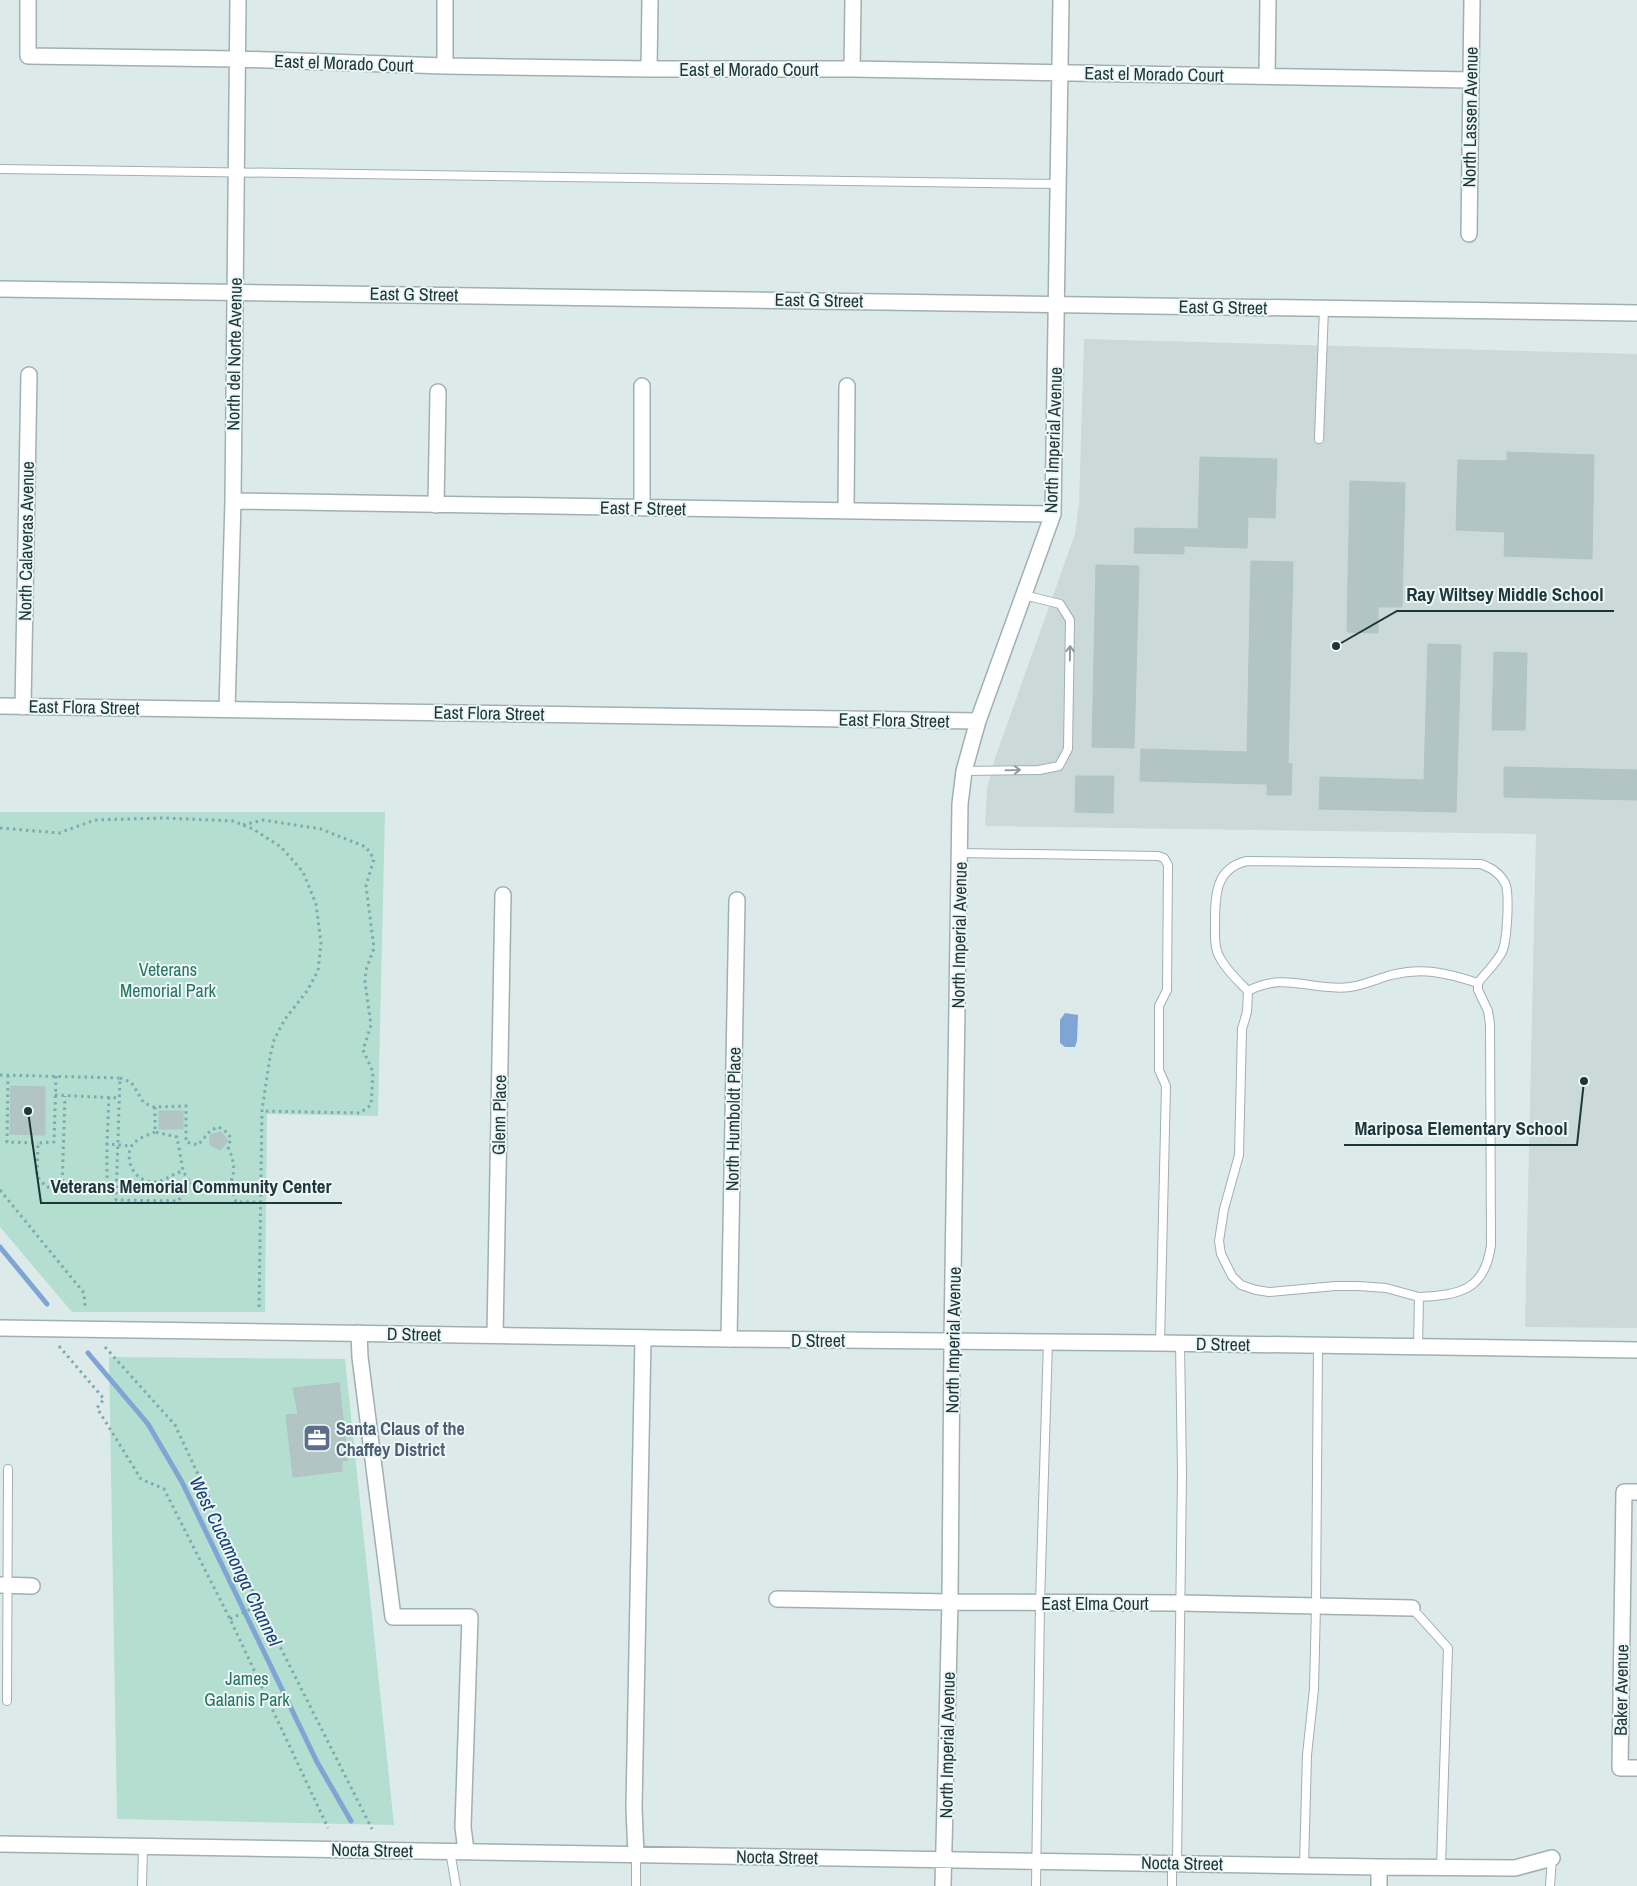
<svg xmlns="http://www.w3.org/2000/svg" width="1637" height="1886" font-family="'Archivo Narrow',sans-serif">
  <style>
    .built { fill: #cbdad9 }
    .green { fill: #b3ded0 }
    .water { fill: #7fa5d5 }
    .lines { fill: none; stroke-linecap: round; stroke-linejoin: round }
    .stream { stroke: #7fa5d5; stroke-width: 5 }
    .building { fill: #b2c5c4; stroke: #afc4c4 }
    .service-casing { stroke: #a0b0b2; stroke-width: 10 }
    .minor-casing { stroke: #a0b0b2; stroke-width: 18 }
    .tertiary-casing { stroke: #a0b0b2; stroke-width: 18 }
    .path { stroke: #7aabb0; stroke-width: 3; stroke-dasharray: 2.5 4; stroke-linecap: butt }
    .service { stroke: #fff; stroke-width: 8 }
    .minor { stroke: #fff; stroke-width: 15 }
    .tertiary { stroke: #fff; stroke-width: 15 }
    .oneway { stroke: #8e9a9c }
    .labels { text-anchor: middle; dominant-baseline: central; stroke-width: 4; stroke-linejoin: round; paint-order: stroke }
    .street-label { font-size: 18px; fill: #1d363a; stroke: #edf7f6 }
    .park-label { font-size: 18px; fill: #257464; stroke: #edf7f6 }
    .service-label { font-size: 18px; font-weight: bold; fill: #4e5e75; stroke: #edf7f6; text-anchor: start }
    .water-label { font-size: 19px; font-style: italic; fill: #143f7a; stroke: #edf7f6 }
    .leader { fill: none; stroke: #1d363a; stroke-width: 2 }
    .callout-dot { fill: #1d363a; stroke: #edf7f6; stroke-width: 2 }
    .callout-label { font-size: 19px; text-anchor: middle; font-weight: bold; fill: #1d363a; stroke: #edf7f6; stroke-width: 4; stroke-linejoin: round; paint-order: stroke }
  </style>
  <rect width="100%" height="100%" fill="#ddeaea"/>
  <path class="built" d="M 1084,339 L 1637,354 L 1637,1328 L 1525,1327 L 1536,834 L 985,826 L 987,789 L 995,758 L 1075,534 L 1079,504 Z"/>
  <path class="green" d="M 0,812 L 385,812 L 378,1116 L 267,1114 L 265,1312 L 72,1312 L 0,1227 Z
    M 109,1357 L 345,1359 L 394,1825 L 117,1819 Z"/>
  <path class="water" d="M 1065,1013 L 1078,1015 L 1077,1041 L 1075,1047 L 1065,1047 L 1060,1043 L 1060,1020 Z"/>
  <g class="lines">
    <path class="stream" d="M 0,1247 L 47,1304
      M 88,1353 L 148,1424 L 182,1482 L 317,1762 L 351,1821"/>
  </g>
  <path class="building" d="M 1507,452 L 1594,455 L 1592,559 L 1504,556 L 1505,532 L 1456,530 L 1458,460 L 1507,461 Z
    M 1200,457 L 1277,459 L 1275,518 L 1248,517 L 1247,548 L 1184,546 L 1184,554 L 1134,553 L 1135,528 L 1198,529 Z
    M 1350,481 L 1405,483 L 1402,607 L 1378,607 L 1378,633 L 1347,632 Z
    M 1251,561 L 1293,562 L 1288,763 L 1292,764 L 1291,795 L 1267,795 L 1267,784 L 1140,781 L 1141,749 L 1247,752 Z
    M 1096,565 L 1139,566 L 1134,748 L 1092,747 Z
    M 1428,644 L 1461,645 L 1456,812 L 1319,809 L 1320,777 L 1424,780 Z
    M 1494,652 L 1527,653 L 1525,730 L 1492,730 Z
    M 1504,767 L 1637,770 L 1637,800 L 1504,797 Z
    M 1076,776 L 1114,776 L 1113,813 L 1075,812 Z
    M 11,1086 L 45,1087 L 45,1135 L 10,1134 Z
    M 159,1111 L 183,1111 L 183,1129 L 159,1129 Z
    M 221,1132 L 228,1141 L 220,1150 L 210,1145 L 210,1135 Z
    M 339,1383 L 348,1460 L 342,1461 L 342,1471 L 293,1477 L 286,1415 L 298,1414 L 293,1388 Z"/>
  <g class="lines">
    <defs>
      <path id="service" d="M 0,169 L 1059,184
        M 1319,439 L 1324,308
        M 964,771 L 1039,770 L 1059,766 L 1068,749 L 1070,620 L 1060,604 L 1024,595
        M 960,853 L 1158,856 L 1164,858 L 1168,865 L 1167,990 L 1159,1006 L 1159,1070 L 1166,1086 L 1160,1343
        M 1248,991 C 1285,971 1313,992 1350,987 C 1364,985 1377,979 1391,975 C 1423,967 1447,973 1478,983
        M 1418,1347 L 1419,1297 C 1459,1295 1485,1291 1491,1245 L 1490,1024 L 1488,1011 L 1478,990 L 1478,983 C 1485,973 1496,964 1502,952 C 1507,942 1510,893 1505,883 C 1499,872 1491,868 1481,864 L 1247,861 C 1215,868 1215,896 1215,924 C 1215,935 1214,948 1220,958 C 1227,971 1238,981 1248,991 L 1247,1012 L 1242,1029 L 1239,1155 L 1224,1209 L 1219,1241 L 1221,1254 L 1232,1276 L 1241,1285 L 1256,1290 L 1269,1292 L 1335,1286 L 1358,1286 L 1386,1288 L 1419,1297
        M 1412,1608 L 1448,1648 L 1441,1867
        M 7,1701 L 8,1469
        M 450,1851 L 456,1886
        M 636,1855 L 636,1886
        M 1177,1863 L 1182,1474 L 1180,1343
        M 1304,1865 L 1307,1755 L 1314,1689 L 1316,1606 L 1318,1345
        M 142,1886 L 143,1846
        M 1036,1886 L 1040,1603 L 1048,1342
        M 1172,1886 L 1172,1863
        M 1550,1886 L 1552,1858"/>
      <path id="minor" d="M 28,0 L 28,56 L 237,59 L 445,66 L 649,69 L 852,69 L 1471,80
        M 445,66 L 445,0
        M 649,69 L 650,0
        M 852,69 L 853,0
        M 1267,76 L 1268,0
        M 1469,234 L 1472,0
        M 233,501 L 1053,514
        M 436,505 L 438,392
        M 642,508 L 642,386
        M 846,511 L 847,386
        M 0,706 L 978,721
        M 23,707 L 29,375
        M 227,709 L 233,501 L 238,0
        M 359,1333 L 360,1357 L 393,1617 L 470,1617 L 463,1827 L 466,1851
        M 495,1335 L 503,895
        M 729,1339 L 737,900
        M 1637,1492 L 1624,1492 L 1620,1768 L 1637,1768
        M 0,1585 L 32,1586
        M 777,1599 L 950,1602 L 1181,1603 L 1412,1608
        M 0,1844 L 1379,1867 L 1515,1868 L 1552,1858
        M 636,1855 L 634,1808 L 643,1338
        M 1379,1867 L 1379,1886
        M 943,1886 L 950,1602 L 952,1341 L 960,804 L 964,771 L 978,721 L 1053,514 L 1061,0"/>
      <path id="tertiary" d="M 0,289 L 1637,313
        M 0,1328 L 729,1339 L 1160,1343 L 1637,1350"/>
    </defs>
    <use href="#service" class="service-casing"/>
    <use href="#minor" class="minor-casing"/>
    <use href="#tertiary" class="tertiary-casing"/>
    <path class="path" d="M 243,825 L 263,820 L 321,829 L 366,847 L 374,859 L 366,886 L 374,948 L 366,970 L 365,982 L 371,1025 L 363,1050 L 373,1072 L 371,1105 L 360,1113 L 262,1111
      M 0,828 L 59,833 L 95,820 L 164,818 L 233,821 L 253,829 L 281,847 L 303,872 L 316,904 L 321,943 L 318,971 L 307,991 L 285,1019 L 274,1040 L 270,1057 L 262,1110 L 259,1310
      M 0,1075 L 120,1078 L 116,1200 L 178,1201 L 191,1184 C 208,1192 214,1194 230,1184 L 236,1202 L 261,1202
      M 8,1075 L 7,1142 L 38,1143
      M 56,1076 L 54,1142 L 38,1143 L 37,1176 L 46,1187 L 116,1191
      M 120,1078 L 131,1082 L 144,1103 L 154,1107 L 186,1106 L 186,1142 L 198,1145 L 211,1130 L 219,1127 L 228,1133 L 231,1139 L 228,1147 C 234,1161 236,1170 230,1184
      M 55,1095 L 119,1098
      M 109,1097 L 107,1144 L 132,1146
      M 155,1107 L 155,1132 L 177,1137 L 183,1171 L 191,1184
      M 155,1132 C 147,1135 133,1140 130,1149 C 126,1166 137,1182 154,1182 C 165,1182 173,1173 183,1171
      M 62,1188 L 65,1096
      M 0,1190 L 84,1293 L 85,1306
      M 107,1191 L 107,1144
      M 59,1346 L 104,1399 L 97,1408 L 141,1479 L 164,1489 L 230,1619 L 328,1828
      M 105,1347 L 175,1425 L 259,1605 L 372,1829
      M 230,1619 L 259,1605"/>
    <use href="#service" class="service"/>
    <use href="#minor" class="minor"/>
    <use href="#tertiary" class="tertiary"/>
  </g>
  <defs><path id="oneway-shaft" d="M-6 0H5M1.5-3L5.5 0L1.5 3" fill="none" stroke-width="1.6" stroke-linecap="round" stroke-linejoin="round" transform="scale(1.25)"/></defs>
  <g class="oneway">
    <use href="#oneway-shaft" transform="translate(1070 653) rotate(-89)"/>
    <use href="#oneway-shaft" transform="translate(1013 770) rotate(-1)"/>
  </g>
  <defs>
    <symbol id="office-square" viewBox="-11 -11 22 22"><rect x="-9" y="-9" width="18" height="18" rx="4" fill="#5c6f8a" stroke="#edf7f6"/><path d="M-6-3h4V-5.5h4V-3h4V5H-6ZM-1-4.5V-3h2v-1.5ZM-6 0V1H6V0Z" fill="#fff"/></symbol>
  </defs>
  <g fill-rule="evenodd">
    <use href="#office-square" x="301" y="1422" width="32" height="32"/>
  </g>
  <g class="labels">
    <g class="street-label">
      <text transform="translate(344 63) rotate(2)">East el Morado Court</text>
      <text x="749" y="69">East el Morado Court</text>
      <text transform="translate(1154 74) rotate(1)">East el Morado Court</text>
      <text transform="translate(1470 117) rotate(-89)">North Lassen Avenue</text>
      <text transform="translate(414 294) rotate(1)">East G Street</text>
      <text transform="translate(819 300) rotate(1)">East G Street</text>
      <text transform="translate(1223 307) rotate(1)">East G Street</text>
      <text transform="translate(234 354) rotate(-89)">North del Norte Avenue</text>
      <text transform="translate(1053 440) rotate(-88)">North Imperial Avenue</text>
      <text transform="translate(643 508) rotate(1)">East F Street</text>
      <text transform="translate(26 541) rotate(-89)">North Calaveras Avenue</text>
      <text transform="translate(84 707) rotate(1)">East Flora Street</text>
      <text transform="translate(489 713) rotate(1)">East Flora Street</text>
      <text transform="translate(894 720) rotate(1)">East Flora Street</text>
      <text transform="translate(959 935) rotate(-89)">North Imperial Avenue</text>
      <text transform="translate(499 1115) rotate(-89)">Glenn Place</text>
      <text transform="translate(733 1119) rotate(-89)">North Humboldt Place</text>
      <text transform="translate(414 1334) rotate(1)">D Street</text>
      <text x="818" y="1340">D Street</text>
      <text transform="translate(953 1340) rotate(-89)">North Imperial Avenue</text>
      <text transform="translate(1223 1344) rotate(1)">D Street</text>
      <text x="1095" y="1603">East Elma Court</text>
      <text transform="translate(1621 1690) rotate(-89)">Baker Avenue</text>
      <text transform="translate(947 1745) rotate(-89)">North Imperial Avenue</text>
      <text transform="translate(372 1850) rotate(1)">Nocta Street</text>
      <text transform="translate(777 1857) rotate(1)">Nocta Street</text>
      <text transform="translate(1182 1863) rotate(1)">Nocta Street</text>
    </g>
    <g class="park-label">
      <text x="168" y="969">Veterans<tspan x="168" dy="21">Memorial Park</tspan></text>
      <text x="247" y="1678">James<tspan x="247" dy="21">Galanis Park</tspan></text>
    </g>
    <g class="service-label">
      <text x="336" y="1428">Santa Claus of the<tspan x="336" dy="21">Chaffey District</tspan></text>
    </g>
    <g class="water-label">
      <text transform="translate(236 1561) rotate(64)">West Cucamonga Channel</text>
    </g>
  </g>
  <path class="leader" d="M1336 646L1397 611H1614M1584 1081L1577 1145H1344M28 1111L41 1203H342"/>
  <g class="callout-dot">
    <circle cx="1336" cy="646" r="5"/>
    <circle cx="1584" cy="1081" r="5"/>
    <circle cx="28" cy="1111" r="5"/>
  </g>
  <g class="callout-label">
    <text x="1505" y="601">Ray Wiltsey Middle School</text>
    <text x="1461" y="1135">Mariposa Elementary School</text>
    <text x="191" y="1193">Veterans Memorial Community Center</text>
  </g>
</svg>
